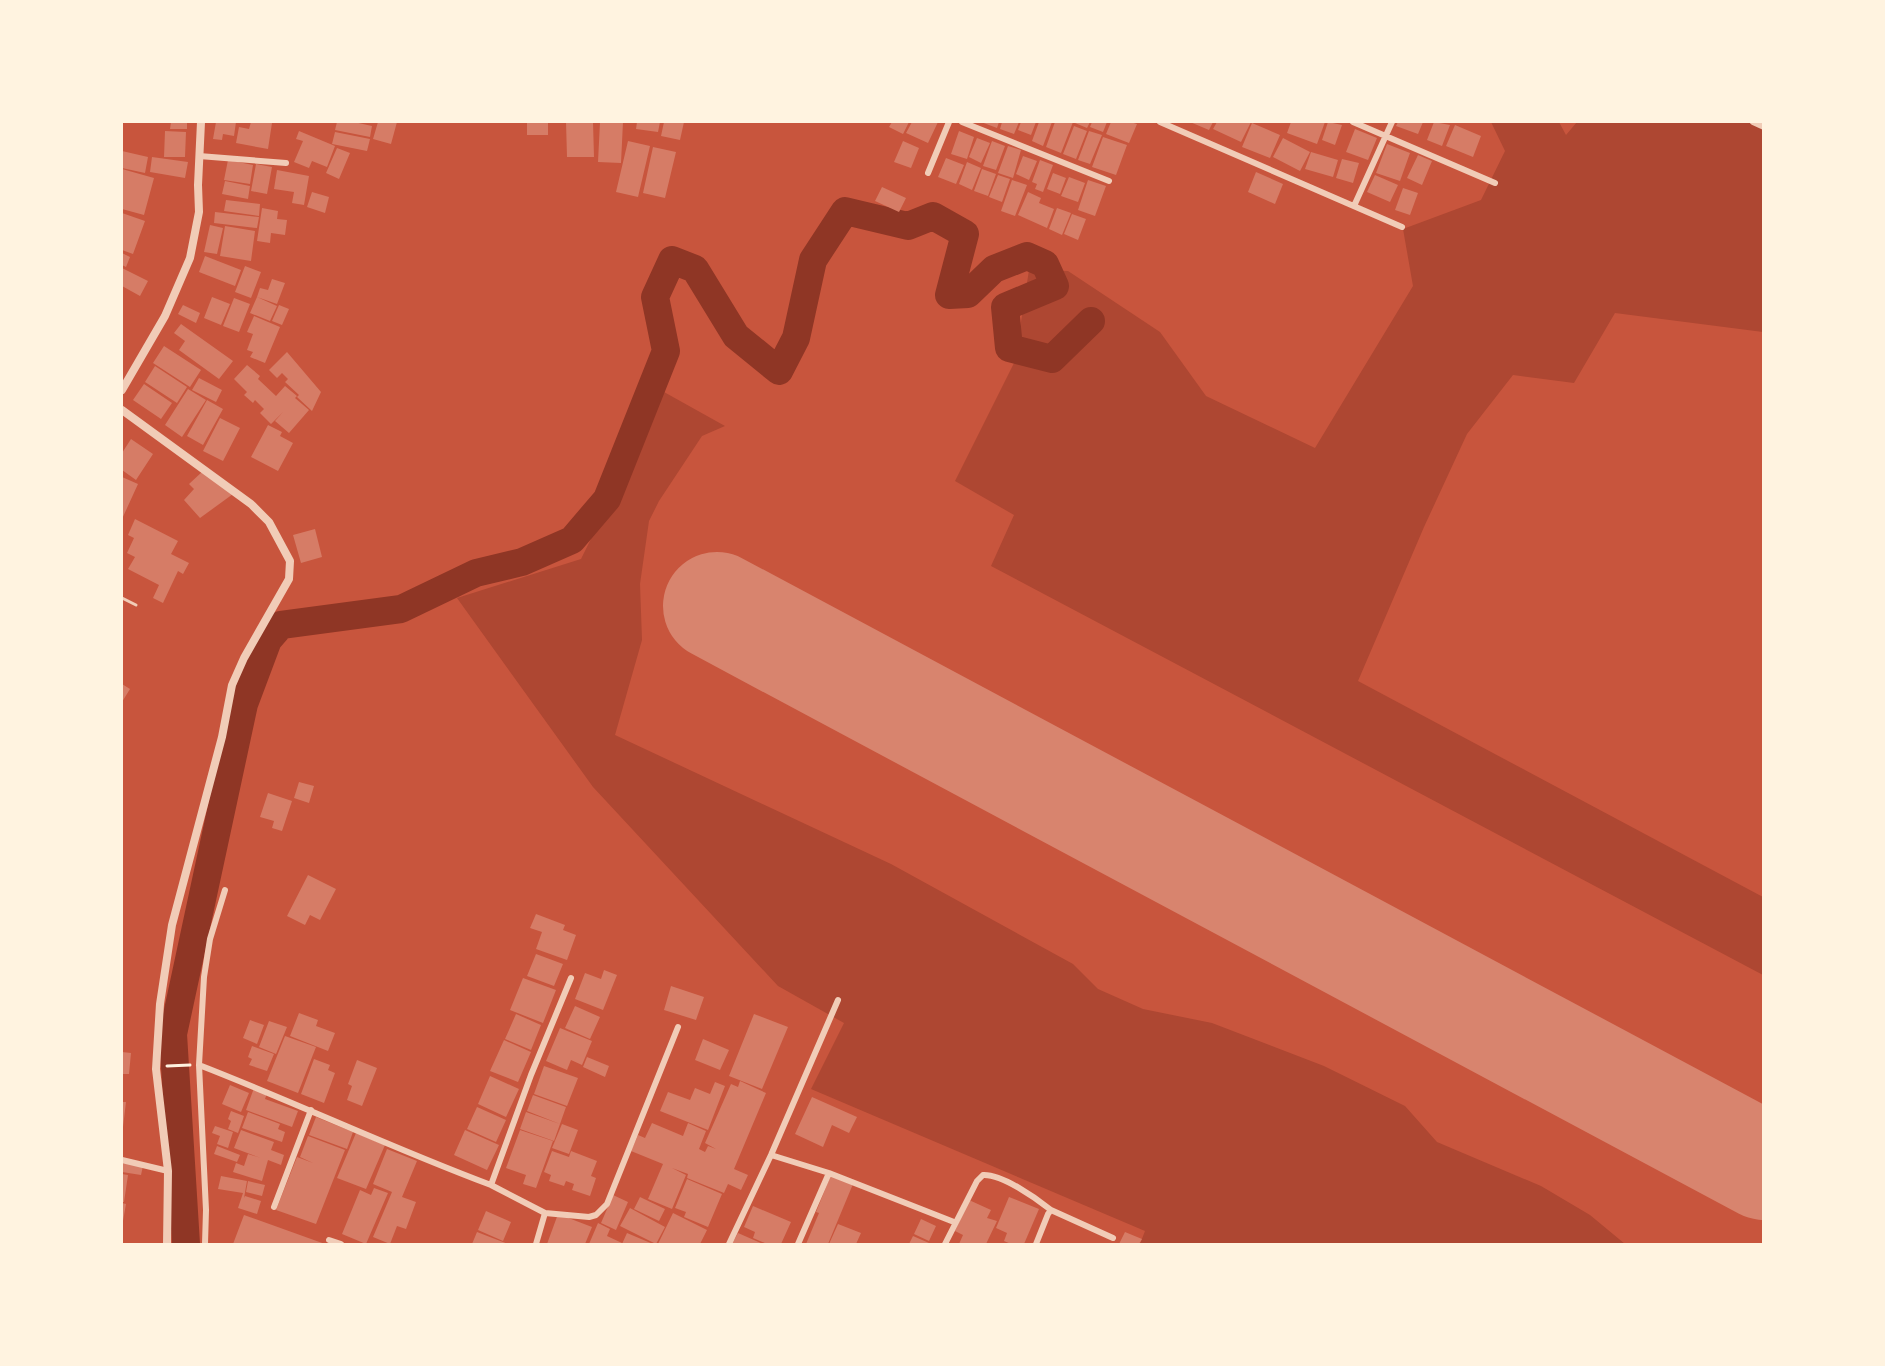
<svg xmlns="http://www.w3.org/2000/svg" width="1885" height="1366" font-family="'Noto Sans',sans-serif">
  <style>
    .green { fill: #ae4732 }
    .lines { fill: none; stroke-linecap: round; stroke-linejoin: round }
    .river { stroke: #8f3625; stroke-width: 28 }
    .runway { stroke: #d8846e; stroke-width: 108 }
    .building { fill: #d67c66 }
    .path { stroke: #fff3e0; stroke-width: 3 }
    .service { stroke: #f1ccb7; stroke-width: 3 }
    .minor { stroke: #f1ccb7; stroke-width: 6 }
    .tertiary { stroke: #f1ccb7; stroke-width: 8 }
  </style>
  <rect width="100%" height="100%" fill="#c8553d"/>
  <path class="green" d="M 1491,122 L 1559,122 L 1566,135 L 1577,122 L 1751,122 L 1763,129 L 1763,332 L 1615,313 L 1574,383 L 1513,375 L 1467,434 L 1424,527 L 1358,681 L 1763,897 L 1763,975 L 991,566 L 1014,515 L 955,481 L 1015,361 L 1029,270 L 1068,271 L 1160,332 L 1206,396 L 1315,448 L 1413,286 L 1403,229 L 1481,200 L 1505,151 Z
    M 664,392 L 725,426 L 702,436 L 659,501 L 649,521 L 640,584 L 642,640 L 615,735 L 891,864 L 1073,964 L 1098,989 L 1143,1009 L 1212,1023 L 1324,1066 L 1405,1106 L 1437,1142 L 1541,1186 L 1590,1215 L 1625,1244 L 1140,1244 L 1145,1231 L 811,1089 L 844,1023 L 778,986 L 593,787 L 457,598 L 581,559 Z"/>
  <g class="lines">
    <path class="river" d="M 186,1244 L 173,1034 L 244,704 L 268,640 L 281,625 L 401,609 L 476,573 L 522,562 L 572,540 L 607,499 L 666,351 L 655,297 L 672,260 L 695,269 L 736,336 L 779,371 L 796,338 L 813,260 L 845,211 L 908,226 L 933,216 L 965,234 L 949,295 L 968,294 L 994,269 L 1027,256 L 1045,264 L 1055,286 L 1005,307 L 1009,348 L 1052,359 L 1091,321"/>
    <path class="runway" d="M 717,606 L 1764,1166"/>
  </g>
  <path class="building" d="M 171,122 L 187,122 L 187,129 L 170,129 Z
    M 216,122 L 236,122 L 234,136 L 223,134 L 222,140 L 213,139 Z
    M 251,122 L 272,123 L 268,149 L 236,143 L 239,127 L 249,129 Z
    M 337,122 L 354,122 L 372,126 L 370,137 L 335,130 Z
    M 378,122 L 397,122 L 391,144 L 373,139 Z
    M 527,122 L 548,122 L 548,135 L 527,135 Z
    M 566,122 L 593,122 L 594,157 L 567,157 Z
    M 600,122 L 623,122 L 621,163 L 598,162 Z
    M 637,122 L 660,122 L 658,132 L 636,129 Z
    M 664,122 L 684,122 L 680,140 L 661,136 Z
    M 892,122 L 909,122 L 903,134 L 889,127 Z
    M 912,122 L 938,122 L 928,143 L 906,133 Z
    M 981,122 L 999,122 L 997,128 Z
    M 1002,122 L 1019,122 L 1014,134 L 1000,129 Z
    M 1021,122 L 1036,122 L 1031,135 L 1018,130 Z
    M 1039,122 L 1052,122 L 1043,146 L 1032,141 Z
    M 1055,122 L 1073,122 L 1061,153 L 1046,147 Z
    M 1076,122 L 1090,122 L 1087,128 L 1075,123 Z
    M 1092,122 L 1107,122 L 1103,132 L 1090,127 Z
    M 1111,122 L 1130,122 L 1137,124 L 1129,143 L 1106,134 Z
    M 1190,122 L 1213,122 L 1209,130 Z
    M 1217,122 L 1251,122 L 1241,142 L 1213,129 Z
    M 1291,122 L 1325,122 L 1317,144 L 1287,133 Z
    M 1328,122 L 1342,125 L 1335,145 L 1322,140 Z
    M 1398,122 L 1423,122 L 1418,134 L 1396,126 Z
    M 1434,122 L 1450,125 L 1442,146 L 1427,140 Z
    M 1252,123 L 1280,135 L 1270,158 L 1242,147 Z
    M 1455,125 L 1481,136 L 1473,157 L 1446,146 Z
    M 1074,126 L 1087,131 L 1076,159 L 1063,154 Z
    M 1355,129 L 1377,138 L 1368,160 L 1346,152 Z
    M 165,131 L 186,132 L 185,157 L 164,157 Z
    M 299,131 L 335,146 L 327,167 L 312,161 L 309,168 L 294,162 L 303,141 L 296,139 Z
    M 959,131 L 974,137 L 967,159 L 951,154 Z
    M 1089,131 L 1102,135 L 1090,164 L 1078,160 Z
    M 335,132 L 370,139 L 367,151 L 332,144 Z
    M 1103,137 L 1127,145 L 1116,175 L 1092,167 Z
    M 977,138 L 990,143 L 981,163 L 969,157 Z
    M 1283,138 L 1310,152 L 1300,171 L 1273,157 Z
    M 628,141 L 650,146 L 638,197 L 616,192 Z
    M 903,141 L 919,148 L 911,168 L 894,162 Z
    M 992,141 L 1005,146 L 996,170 L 983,166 Z
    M 1387,144 L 1410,153 L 1400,181 L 1376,173 Z
    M 1008,146 L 1021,150 L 1013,178 L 998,173 Z
    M 653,147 L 676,152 L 665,198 L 643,193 Z
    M 337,148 L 350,153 L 339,179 L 326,173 Z
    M 122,151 L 148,157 L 145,173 L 122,168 Z
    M 1311,152 L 1338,160 L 1333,177 L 1305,169 Z
    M 1418,155 L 1432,161 L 1422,185 L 1407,178 Z
    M 1023,156 L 1037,161 L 1029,180 L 1016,174 Z
    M 152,157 L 188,162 L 185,178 L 150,172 Z
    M 946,158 L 964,165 L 956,184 L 938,177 Z
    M 1342,159 L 1359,163 L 1353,183 L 1336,178 Z
    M 228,160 L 253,165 L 250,184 L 224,180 Z
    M 1040,160 L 1053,165 L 1043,192 L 1035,189 L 1037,184 L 1032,182 Z
    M 967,162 L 981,168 L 972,190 L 959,184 Z
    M 256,164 L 272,167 L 267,194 L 251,191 Z
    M 122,169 L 154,178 L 144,215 L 122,209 Z
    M 982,169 L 996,174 L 988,196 L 974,191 Z
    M 277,170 L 309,176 L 304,205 L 292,203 L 294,192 L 274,189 Z
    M 1256,172 L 1283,184 L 1275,204 L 1248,192 Z
    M 1053,173 L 1066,178 L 1060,194 L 1047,189 Z
    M 998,175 L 1010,179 L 1002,202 L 989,197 Z
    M 1375,175 L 1398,185 L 1390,202 L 1367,192 Z
    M 1069,177 L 1085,183 L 1078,202 L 1061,196 Z
    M 1012,180 L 1027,185 L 1015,216 L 1001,211 Z
    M 1088,180 L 1106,186 L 1095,216 L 1078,210 Z
    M 225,181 L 250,186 L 248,199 L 222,194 Z
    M 882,187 L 906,198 L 899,212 L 875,201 Z
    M 1403,188 L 1418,193 L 1410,215 L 1395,210 Z
    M 312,192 L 329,197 L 325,213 L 307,207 Z
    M 1028,192 L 1041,198 L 1039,203 L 1054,209 L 1047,228 L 1018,215 Z
    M 226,200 L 260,204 L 259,216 L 224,211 Z
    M 262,208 L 278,211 L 277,219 L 287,220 L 285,235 L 271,233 L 270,243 L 257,241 Z
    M 1057,208 L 1071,213 L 1062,235 L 1049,229 Z
    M 215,212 L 259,217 L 257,228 L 214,223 Z
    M 122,213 L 145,221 L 133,254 L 122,250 Z
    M 1072,214 L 1086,219 L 1078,240 L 1064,234 Z
    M 210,225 L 223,228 L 217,254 L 204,252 Z
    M 225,226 L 255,231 L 251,261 L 220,256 Z
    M 122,253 L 130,257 L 126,267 L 122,265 Z
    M 205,256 L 241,270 L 235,286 L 199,272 Z
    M 245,266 L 261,272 L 251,298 L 235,292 Z
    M 122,268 L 148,281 L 140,296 L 122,286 Z
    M 272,279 L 285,283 L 277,304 L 257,297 L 260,288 L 268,290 Z
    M 212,297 L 230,304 L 221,325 L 204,318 Z
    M 257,297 L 277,306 L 270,321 L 250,313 Z
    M 234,298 L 250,304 L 239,332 L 223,326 Z
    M 183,305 L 200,313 L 196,323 L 178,314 Z
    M 279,305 L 289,309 L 282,325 L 272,321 Z
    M 254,316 L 280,327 L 265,363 L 250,357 L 253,352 L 247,350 L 253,334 L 247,332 Z
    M 181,324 L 233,361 L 219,379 L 179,350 L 185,341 L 174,333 Z
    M 164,346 L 201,370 L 190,387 L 153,363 Z
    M 287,352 L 321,392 L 312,411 L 297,397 L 299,395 L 285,382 L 288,379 L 282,373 L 277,378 L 269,370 Z
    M 247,365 L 260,376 L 258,379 L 276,396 L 285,386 L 297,396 L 295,398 L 309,410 L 289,433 L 275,421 L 283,412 L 271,424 L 260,413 L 264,409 L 255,400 L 253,403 L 244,395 L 247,392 L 234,379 Z
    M 155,366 L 187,387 L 177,403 L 145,382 Z
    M 199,378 L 222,390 L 216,402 L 208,398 L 209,395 L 208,398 L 192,390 Z
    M 144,384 L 172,403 L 161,419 L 133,400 Z
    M 188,389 L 206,400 L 182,437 L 165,425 Z
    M 207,400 L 223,409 L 203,445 L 187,436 Z
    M 220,418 L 240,428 L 223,461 L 203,451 Z
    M 268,425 L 282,432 L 280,436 L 293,443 L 278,471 L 251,457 Z
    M 131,439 L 153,454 L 136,480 L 122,470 L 122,453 Z
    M 203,471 L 233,494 L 200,518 L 184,500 L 194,489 L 189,484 Z
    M 122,477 L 138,484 L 122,519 Z
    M 135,519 L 178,541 L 171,554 L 189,563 L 183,574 L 178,571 L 163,603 L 153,598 L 159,585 L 128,569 L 135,557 L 127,553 L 134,538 L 128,535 Z
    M 315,529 L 322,557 L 301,563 L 293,535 Z
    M 122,684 L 130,689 L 122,702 Z
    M 299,782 L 314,786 L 309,803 L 294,798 Z
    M 268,793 L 292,801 L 282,831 L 272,828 L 274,821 L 260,817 Z
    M 308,875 L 336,889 L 320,920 L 310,915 L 305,925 L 287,916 Z
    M 536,914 L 565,925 L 563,930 L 576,935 L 567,960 L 536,949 L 542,932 L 530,928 Z
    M 536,954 L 563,964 L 554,986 L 527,976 Z
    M 604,970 L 617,975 L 603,1010 L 575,999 L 585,973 L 601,979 Z
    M 523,978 L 556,990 L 543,1023 L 510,1010 Z
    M 671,986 L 704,997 L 696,1020 L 664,1010 Z
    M 575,1006 L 600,1017 L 590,1039 L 565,1028 Z
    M 299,1013 L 318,1020 L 316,1026 L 335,1033 L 328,1051 L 290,1036 Z
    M 516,1014 L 541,1025 L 531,1050 L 505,1039 Z
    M 754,1014 L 788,1027 L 762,1089 L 729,1076 Z
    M 250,1020 L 264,1025 L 257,1044 L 243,1038 Z
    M 269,1021 L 287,1027 L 276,1054 L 259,1047 Z
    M 560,1028 L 592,1041 L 582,1065 L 571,1060 L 567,1070 L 546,1061 Z
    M 285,1036 L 316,1047 L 298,1093 L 267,1081 Z
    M 703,1039 L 729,1050 L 720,1070 L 695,1060 Z
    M 504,1040 L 531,1052 L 518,1082 L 490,1071 Z
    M 252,1046 L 274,1054 L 267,1071 L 249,1065 L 252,1059 L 248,1057 Z
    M 122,1052 L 131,1053 L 129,1074 L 122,1074 Z
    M 587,1057 L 609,1066 L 605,1077 L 583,1067 Z
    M 314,1059 L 330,1065 L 328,1070 L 335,1073 L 324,1103 L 301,1094 Z
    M 357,1060 L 377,1068 L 362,1106 L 347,1100 L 352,1086 L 348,1084 Z
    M 544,1066 L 578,1078 L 567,1106 L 534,1094 Z
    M 490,1076 L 519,1089 L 506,1117 L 478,1104 Z
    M 740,1081 L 766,1093 L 734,1169 L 748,1175 L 741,1190 L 728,1184 L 724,1193 L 687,1178 L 688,1174 L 672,1168 L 686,1175 L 672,1209 L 648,1199 L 663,1164 L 631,1151 L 638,1135 L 645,1138 L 652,1123 L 683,1136 L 688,1123 L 706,1131 L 699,1149 L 705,1152 L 708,1146 L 716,1149 L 705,1143 L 731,1084 L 738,1087 Z
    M 715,1082 L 725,1086 L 708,1130 L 660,1111 L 668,1092 L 690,1100 L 695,1088 L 710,1094 Z
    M 230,1085 L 249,1093 L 241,1112 L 222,1104 Z
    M 254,1088 L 267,1093 L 265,1099 L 298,1111 L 292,1127 L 246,1110 Z
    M 533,1095 L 566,1107 L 560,1124 L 527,1111 Z
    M 812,1097 L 857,1117 L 849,1133 L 832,1125 L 823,1147 L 795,1134 Z
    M 122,1102 L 126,1102 L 123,1127 L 122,1127 Z
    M 477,1107 L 506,1120 L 496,1142 L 467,1129 Z
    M 231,1111 L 244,1116 L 238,1133 L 228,1129 L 231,1121 L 228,1119 Z
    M 248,1112 L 280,1124 L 278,1129 L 285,1132 L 282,1142 L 242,1128 Z
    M 526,1112 L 560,1124 L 554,1141 L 520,1129 Z
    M 316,1117 L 353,1132 L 347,1149 L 309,1135 Z
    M 562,1124 L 578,1130 L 569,1154 L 552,1148 Z
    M 215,1126 L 233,1132 L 228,1148 L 217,1144 L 220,1136 L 212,1133 Z
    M 241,1130 L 274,1142 L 271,1150 L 284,1155 L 281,1165 L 268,1160 L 262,1181 L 233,1172 L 236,1163 L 244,1166 L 248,1154 L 261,1158 L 234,1148 Z
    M 465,1130 L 499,1145 L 487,1170 L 454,1155 Z
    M 520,1130 L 553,1141 L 536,1188 L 523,1184 L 526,1175 L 506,1168 Z
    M 356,1133 L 385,1145 L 366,1189 L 337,1178 Z
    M 308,1136 L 345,1150 L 316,1224 L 276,1210 L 297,1157 L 313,1163 L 300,1157 Z
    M 217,1146 L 240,1155 L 237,1162 L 214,1154 Z
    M 387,1149 L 417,1161 L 402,1197 L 416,1202 L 406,1229 L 397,1226 L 390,1244 L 373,1237 L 392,1192 L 373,1184 Z
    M 552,1151 L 569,1157 L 571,1151 L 597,1161 L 591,1176 L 596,1178 L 590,1196 L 572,1190 L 574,1184 L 566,1181 L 564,1186 L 549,1181 L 551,1175 L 544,1172 Z
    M 122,1163 L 143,1166 L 141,1175 L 122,1172 Z
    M 122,1174 L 128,1175 L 124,1202 L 122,1202 Z
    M 831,1175 L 853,1184 L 828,1244 L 806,1244 L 819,1213 L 816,1212 Z
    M 221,1176 L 247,1181 L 244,1198 L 245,1196 L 261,1201 L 257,1214 L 238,1208 L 243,1193 L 218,1189 Z
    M 687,1179 L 722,1194 L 708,1227 L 684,1217 L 686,1212 L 675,1208 Z
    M 248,1181 L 265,1185 L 262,1196 L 246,1192 Z
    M 374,1188 L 388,1193 L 366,1244 L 342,1234 L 360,1190 L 371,1195 Z
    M 613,1195 L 628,1202 L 616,1230 L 601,1223 Z
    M 640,1197 L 665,1209 L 659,1221 L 634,1209 Z
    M 1009,1197 L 1039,1209 L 1024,1244 L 1011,1244 L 1004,1241 L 1007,1233 L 996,1228 Z
    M 969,1200 L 991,1210 L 987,1218 L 997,1221 L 986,1244 L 959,1244 L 963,1235 L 955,1231 Z
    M 122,1203 L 126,1204 L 123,1221 L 122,1221 Z
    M 753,1206 L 791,1222 L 781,1244 L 767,1244 L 753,1238 L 755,1232 L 744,1227 Z
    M 630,1208 L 665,1227 L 656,1244 L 620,1226 Z
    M 486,1211 L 511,1222 L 503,1241 L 478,1230 Z
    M 673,1213 L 707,1230 L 700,1244 L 658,1244 Z
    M 558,1214 L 592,1227 L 585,1244 L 547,1244 Z
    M 244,1215 L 325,1244 L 233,1244 Z
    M 921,1219 L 936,1226 L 929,1241 L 914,1234 Z
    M 598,1223 L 610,1229 L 607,1236 L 622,1243 L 621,1244 L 589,1244 Z
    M 838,1224 L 861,1233 L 856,1244 L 829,1244 Z
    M 477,1232 L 508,1244 L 472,1244 Z
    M 1125,1232 L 1142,1239 L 1139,1244 L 1119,1244 Z
    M 627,1233 L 653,1244 L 622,1244 Z
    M 738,1233 L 763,1244 L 732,1244 Z
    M 913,1236 L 929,1243 L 928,1244 L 909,1244 Z"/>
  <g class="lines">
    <path class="path" d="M 167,1066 L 190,1065"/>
    <path class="service" d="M 122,598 L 136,605"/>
    <path class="minor" d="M 962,122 L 1109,181
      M 1160,122 L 1402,227
      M 1353,122 L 1495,183
      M 1753,122 L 1764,127
      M 199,156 L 286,163
      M 928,173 L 949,122
      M 1354,206 L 1392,122
      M 571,978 L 531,1075 L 491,1185 L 545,1213 L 589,1217 L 596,1215 L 607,1204 L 678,1027
      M 199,1065 C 297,1103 392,1148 491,1185
      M 771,1155 L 829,1173 L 954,1222
      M 122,1160 L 168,1171
      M 274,1207 L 311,1110
      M 329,1240 L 341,1244
      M 205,1244 L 206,1210 L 199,1065 L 204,977 L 210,939 L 225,890
      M 536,1244 L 545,1213
      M 729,1244 L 771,1155 L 838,1000
      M 798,1244 L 829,1173
      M 945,1244 L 977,1181 L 983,1175 C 1002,1174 1036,1198 1051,1210
      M 1036,1244 L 1048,1214 L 1051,1210 L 1113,1238"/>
    <path class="tertiary" d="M 122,390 L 165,316 L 190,258 L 199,212 L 198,185 L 201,122
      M 122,410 L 251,504 L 269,522 L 290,561 L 289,579 L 244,658 L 232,685 L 222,737 L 172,925 L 160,1004 L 156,1069 L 168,1171 L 167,1244"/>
  </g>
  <rect width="1885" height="1366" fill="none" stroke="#fff3e0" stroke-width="246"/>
</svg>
